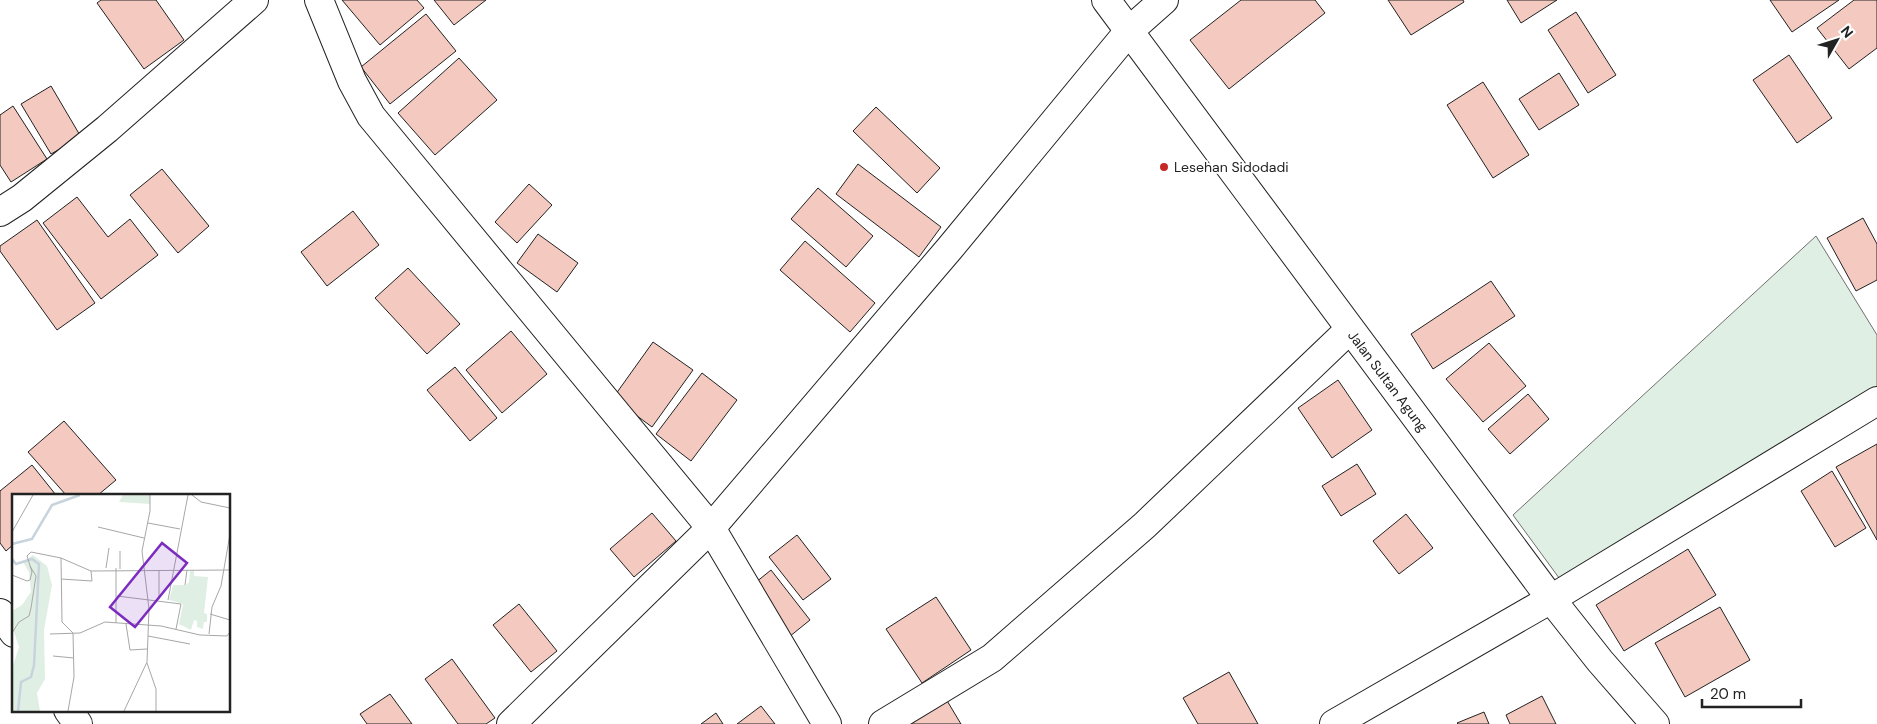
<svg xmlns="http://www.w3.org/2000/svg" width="1877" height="724" font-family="'DM Sans',sans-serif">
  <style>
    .green { fill: #e0efe3; stroke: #6f6f6f }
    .building { fill: #f3c9c0; stroke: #222 }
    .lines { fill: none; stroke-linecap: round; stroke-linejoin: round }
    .minor-casing { stroke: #222; stroke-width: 30 }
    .major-casing { stroke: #222; stroke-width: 30 }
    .minor { stroke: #fff; stroke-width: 28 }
    .major { stroke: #fff; stroke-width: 28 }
    .poi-dot { fill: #c62828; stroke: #fff; stroke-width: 2 }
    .labels { text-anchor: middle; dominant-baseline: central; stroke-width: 4; stroke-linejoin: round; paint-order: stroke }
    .poi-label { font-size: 14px; fill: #222; stroke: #fff; text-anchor: start }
    .street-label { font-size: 14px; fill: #222; stroke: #fff }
    .inset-river { fill: none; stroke: #c7d3dd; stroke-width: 2.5 }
    .inset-road { fill: none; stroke: #a7a7a7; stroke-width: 1 }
    .view { fill: #7b2cbf; fill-opacity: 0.15; stroke: #7b2cbf; stroke-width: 2.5 }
    .inset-edge { fill: none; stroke: #222; stroke-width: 2.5 }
  </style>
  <rect width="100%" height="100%" fill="#fff"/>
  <path class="green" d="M 1816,236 L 1877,335 L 1877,391 L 1562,582 L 1513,515 Z"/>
  <path class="building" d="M 101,0 L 156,0 L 184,40 L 144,69 L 97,3 Z
    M 342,0 L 417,0 L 424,8 L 380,45 Z
    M 434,0 L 486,0 L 454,25 Z
    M 1241,0 L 1315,0 L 1325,13 L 1229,89 L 1190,40 Z
    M 1388,0 L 1463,0 L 1464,2 L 1411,35 Z
    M 1507,0 L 1557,0 L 1521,23 Z
    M 1770,0 L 1839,0 L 1792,32 Z
    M 1854,0 L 1877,0 L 1877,48 L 1849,69 L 1817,28 Z
    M 1576,12 L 1616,75 L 1588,93 L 1548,30 Z
    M 426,14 L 456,51 L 390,104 L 361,67 Z
    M 1789,55 L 1832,118 L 1797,143 L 1753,80 Z
    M 459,58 L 497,100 L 435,155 L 398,113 Z
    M 1559,73 L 1579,105 L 1539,130 L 1519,99 Z
    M 1483,82 L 1529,155 L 1493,178 L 1447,105 Z
    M 51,86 L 81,137 L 51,154 L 21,104 Z
    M 13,106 L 47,159 L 11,182 L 0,165 L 0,115 Z
    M 876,107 L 940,168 L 917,193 L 853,131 Z
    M 858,164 L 941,227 L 919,257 L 836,194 Z
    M 162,169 L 209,226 L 178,253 L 130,195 Z
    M 529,184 L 552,205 L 517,243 L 495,222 Z
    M 818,188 L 873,236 L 846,267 L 791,219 Z
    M 77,197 L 108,237 L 130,219 L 158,255 L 101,299 L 43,223 Z
    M 353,211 L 379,245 L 327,286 L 301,252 Z
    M 1863,218 L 1877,244 L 1877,280 L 1856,291 L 1827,238 Z
    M 37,220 L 95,303 L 57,330 L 0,251 L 0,246 Z
    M 538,234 L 578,263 L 557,292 L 517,263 Z
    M 805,241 L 875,303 L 850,332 L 780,270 Z
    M 408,268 L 460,324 L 427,354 L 375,298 Z
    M 1491,281 L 1515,316 L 1433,369 L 1411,334 Z
    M 511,331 L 547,374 L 502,413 L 466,370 Z
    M 653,342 L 693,370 L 652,427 L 613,398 Z
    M 1489,343 L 1526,386 L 1483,422 L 1446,379 Z
    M 455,367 L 497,418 L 470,441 L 427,390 Z
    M 702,373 L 737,400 L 691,461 L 656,434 Z
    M 1338,380 L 1372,430 L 1332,458 L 1298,408 Z
    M 1528,394 L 1549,419 L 1510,454 L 1488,429 Z
    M 64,421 L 116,480 L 98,495 L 66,495 L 28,452 Z
    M 1877,444 L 1877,540 L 1836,467 Z
    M 1357,464 L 1376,494 L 1341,516 L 1322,486 Z
    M 32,465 L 56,495 L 14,495 L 14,544 L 6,551 L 0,543 L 0,491 Z
    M 1832,471 L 1866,528 L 1835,547 L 1801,491 Z
    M 652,513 L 676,541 L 634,577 L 610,549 Z
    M 1406,514 L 1433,548 L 1399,574 L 1373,541 Z
    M 797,535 L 831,579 L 803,600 L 769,557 Z
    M 1688,549 L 1716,595 L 1624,651 L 1596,605 Z
    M 771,570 L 810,620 L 789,637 L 750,587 Z
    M 936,597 L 971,650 L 922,683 L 886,629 Z
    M 519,604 L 557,651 L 531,672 L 493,625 Z
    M 1720,607 L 1750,660 L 1685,697 L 1655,643 Z
    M 452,659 L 495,718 L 486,724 L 458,724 L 425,679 Z
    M 1229,672 L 1258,724 L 1198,724 L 1183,698 Z
    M 390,694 L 412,724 L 367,724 L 360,714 Z
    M 1542,696 L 1556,724 L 1510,724 L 1506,715 Z
    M 946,699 L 961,724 L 902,724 Z
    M 761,706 L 775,724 L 737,724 Z
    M 1484,712 L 1489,724 L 1458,724 L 1457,723 Z
    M 716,713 L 723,724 L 701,724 Z"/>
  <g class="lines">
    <defs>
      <path id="minor" d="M 319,0 L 352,81 L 371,116 L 711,528 L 827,724
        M 0,212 L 22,198 L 107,129 L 254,0
        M 0,613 L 14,633
        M 68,710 L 78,724
        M 511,724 L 711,528 L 950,248 L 1129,31 L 1164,0
        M 883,724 L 992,658 L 1145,525 L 1349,330
        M 1334,724 L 1551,599 L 1877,401"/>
      <path id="major" d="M 1106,0 L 1551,599 L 1600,661 L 1655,724"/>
    </defs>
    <use href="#minor" class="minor-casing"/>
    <use href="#major" class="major-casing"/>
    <use href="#minor" class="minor"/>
    <use href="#major" class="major"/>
  </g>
  <circle class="poi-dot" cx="1164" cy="167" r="5"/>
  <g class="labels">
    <g class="poi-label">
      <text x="1174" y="167">Lesehan Sidodadi</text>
    </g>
    <g class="street-label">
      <text transform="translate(1388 381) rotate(53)">Jalan Sultan Agung</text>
    </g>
  </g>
  <g transform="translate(12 494)">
    <rect width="218" height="218" fill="#fff"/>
    <path d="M 111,1 L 138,1 L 138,10 L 107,8 ZM 21,61 L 35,72 L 40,91 L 32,136 L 33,185 L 25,199 L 28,217 L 0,217 L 0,175 L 7,153 L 0,132 L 0,117 L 10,111 L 19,98 L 17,78 L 11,68 ZM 178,77 L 182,77 L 182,82 L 196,83 L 192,119 L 195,120 L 195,128 L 192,128 L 191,135 L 185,133 L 185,127 L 182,126 L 179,136 L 167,130 L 171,110 L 157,106 L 161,91 L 174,91 L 177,88 Z" fill="#e0efe3"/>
    <path class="inset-river" d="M 0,50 L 20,45 L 40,11 L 68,1M 0,65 L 4,70 L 20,65 L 27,70 L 22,171 L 19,183 L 9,188 L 6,217"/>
    <path class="inset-road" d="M 180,1 L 189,8 L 218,14M 136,29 L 168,35M 86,33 L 132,44M 0,38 L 21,1M 49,64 L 50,128 L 61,139 L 62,183 L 56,217M 94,74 L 97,54M 104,74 L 104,129M 108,75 L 108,57M 147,77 L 147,105M 0,81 L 15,87 L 18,86 L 20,78 L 15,62 L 19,58 L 49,64 L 79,77 L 218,76M 49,85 L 80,87 L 79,77M 173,91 L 175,76M 105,102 L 169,110 L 164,135M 156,106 L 176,1M 198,120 L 218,126M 114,130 L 118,156 L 135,155M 0,139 L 7,128 L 17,122 L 19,114 L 24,82 L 18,72M 38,140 L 68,139 L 93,128 L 149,132 L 188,141 L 215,142 L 218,138M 197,140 L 200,113 L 209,92 L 218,40M 136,142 L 178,150M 41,162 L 62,164M 135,169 L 144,195 L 144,217M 112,217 L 135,168 L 137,115 L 130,57 L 138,17 L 138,1"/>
    <path class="view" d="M 150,49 L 175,69 L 123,133 L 98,113 Z"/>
    <rect width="218" height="218" class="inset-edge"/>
  </g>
  <g transform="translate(1837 40) rotate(51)" stroke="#ffffff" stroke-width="4" paint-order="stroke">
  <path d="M0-4L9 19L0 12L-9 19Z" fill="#222222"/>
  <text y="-8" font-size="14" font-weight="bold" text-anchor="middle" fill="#222222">N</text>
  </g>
  <path d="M1702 699v8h99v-8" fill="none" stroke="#222222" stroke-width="2.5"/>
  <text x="1710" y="699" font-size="15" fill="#222222" stroke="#ffffff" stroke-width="4" paint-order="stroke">20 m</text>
</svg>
